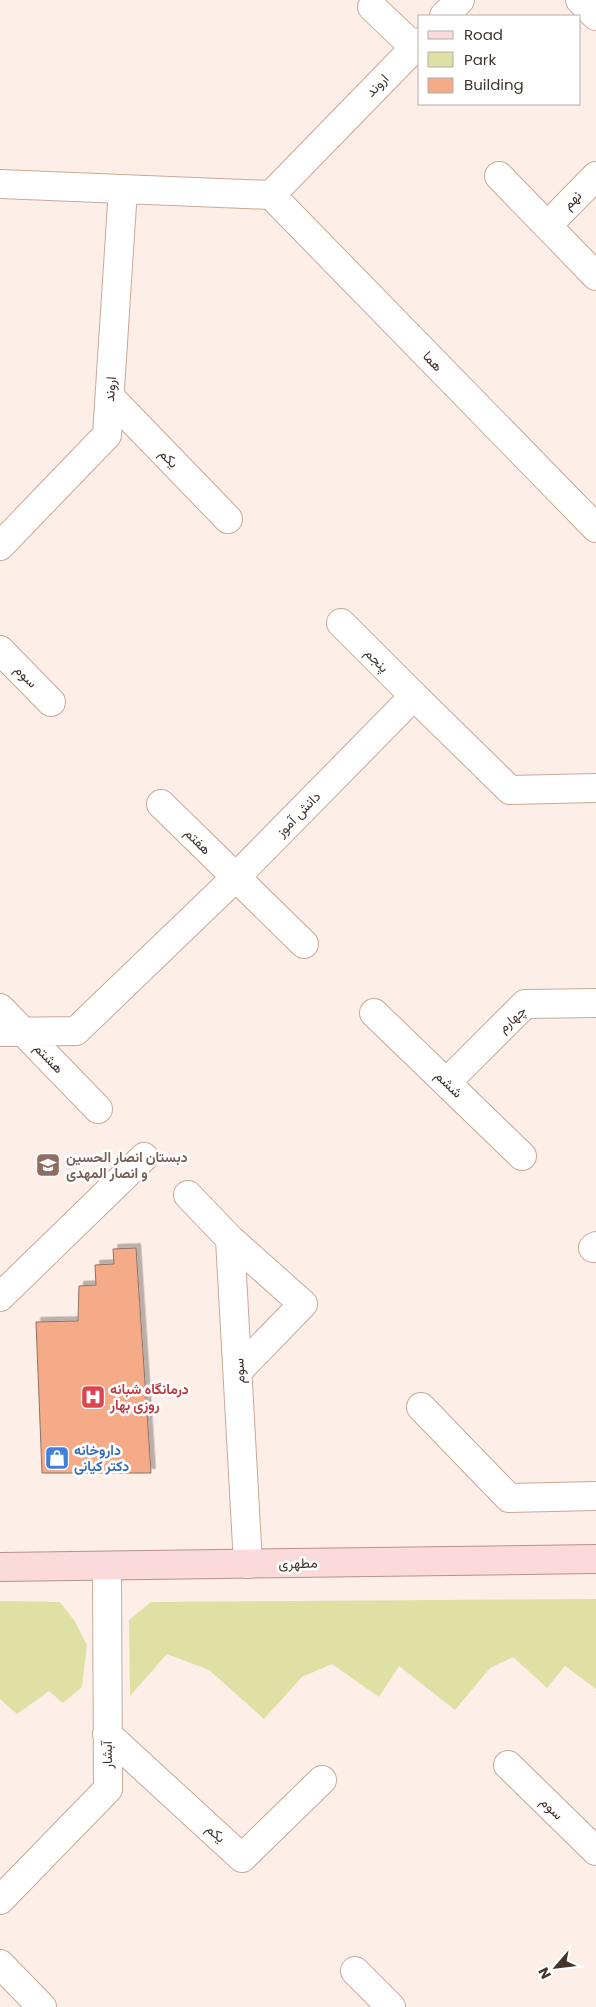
<svg xmlns="http://www.w3.org/2000/svg" width="596" height="2007" font-family="Poppins,Vazirmatn,sans-serif">
  <style>
    .green { fill: #dee1a3 }
    .building { fill: #f5ab87; stroke: #907162; filter: url(#shadow) }
    .lines { fill: none; stroke-linecap: round; stroke-linejoin: round }
    .minor-casing { stroke: #c9a898; stroke-width: 30 }
    .major-casing { stroke: #b8908f; stroke-width: 30 }
    .minor { stroke: #fff; stroke-width: 28 }
    .major { stroke: #fadadb; stroke-width: 28 }
    .labels { text-anchor: middle; dominant-baseline: central; stroke-width: 5; stroke-linejoin: round; paint-order: stroke }
    .street-label { font-size: 14px; fill: #42352e; stroke: #fff }
    .education-label { font-size: 14px; font-weight: bold; fill: #785e54; stroke: #fff; text-anchor: start }
    .health-label { font-size: 14px; font-weight: bold; fill: #be3a42; stroke: #fff; text-anchor: start }
    .shop-label { font-size: 14px; font-weight: bold; fill: #366cbe; stroke: #fff; text-anchor: start }
  </style>
  <defs>
    <filter id="shadow"><feDropShadow dx="4.5" dy="-4.5" stdDeviation="0" flood-color="#0004"/></filter>
  </defs>
  <rect width="100%" height="100%" fill="#fdefe8"/>
  <path class="green" d="M 596,1599 L 596,1689 L 565,1666 L 547,1688 L 513,1657 L 490,1668 L 455,1710 L 399,1666 L 379,1697 L 332,1664 L 302,1677 L 264,1719 L 209,1670 L 167,1654 L 130,1696 L 129,1620 L 151,1602 Z
    M 0,1601 L 60,1602 L 74,1620 L 87,1645 L 82,1687 L 63,1703 L 49,1691 L 17,1714 L 0,1699 Z"/>
  <path class="building" d="M 136,1248 L 151,1473 L 42,1473 L 36,1322 L 78,1321 L 79,1286 L 96,1285 L 95,1265 L 114,1264 L 113,1249 Z"/>
  <g class="lines">
    <defs>
      <path id="minor" d="M 580,0 L 596,16
        M 372,7 L 414,47
        M 444,16 L 460,0
        M 499,176 L 596,276
        M 0,184 L 271,195 L 420,42
        M 271,195 L 596,528
        M 548,225 L 596,176
        M 110,397 L 228,519
        M 0,546 L 107,435 L 123,189
        M 341,623 L 414,696
        M 0,650 L 51,702
        M 161,804 L 304,944
        M 0,1008 L 98,1109
        M 374,1013 L 522,1156
        M 0,1032 L 76,1031 L 235,878 L 414,696 L 510,790 L 596,788
        M 447,1082 L 525,1004 L 596,1003
        M 188,1195 L 230,1239 L 248,1564
        M 230,1239 L 303,1304 L 239,1370
        M 593,1248 L 596,1246
        M 0,1297 L 144,1157
        M 421,1407 L 509,1498 L 596,1496
        M 107,1734 L 242,1858 L 322,1780
        M 508,1765 L 596,1851
        M 0,1900 L 108,1789 L 107,1566
        M 0,1964 L 42,2007
        M 355,1971 L 391,2007"/>
      <path id="major" d="M 0,1567 L 596,1559"/>
    </defs>
    <use href="#minor" class="minor-casing"/>
    <use href="#major" class="major-casing"/>
    <use href="#minor" class="minor"/>
    <use href="#major" class="major"/>
  </g>
  <defs>
    <symbol id="school-square" viewBox="-11 -11 22 22"><rect x="-9" y="-9" width="18" height="18" rx="4" fill="#8d6e63" stroke="#fff"/><path d="M0-5L7-2L0 1L-7-2ZM-4 1L0 2.5L4 1V4Q0 6-4 4Z" fill="#fff"/></symbol>
    <symbol id="hospital-square" viewBox="-11 -11 22 22"><rect x="-9" y="-9" width="18" height="18" rx="4" fill="#e0444e" stroke="#fff"/><path d="M-5-5h3v3.5h4V-5h3V5h-3V1.5h-4V5h-3Z" fill="#fff"/></symbol>
    <symbol id="shop-square" viewBox="-11 -11 22 22"><rect x="-9" y="-9" width="18" height="18" rx="4" fill="#3f7fe0" stroke="#fff"/><path d="M-5-2.5h2.3a2.7 3.5 0 0 1 5.4 0H5L5.5 6h-11ZM-1.5-2.5h3a1.5 2.3 0 0 0-3 0Z" fill="#fff"/></symbol>
  </defs>
  <g fill-rule="evenodd">
    <use href="#school-square" x="34" y="1151" width="28" height="28"/>
    <use href="#hospital-square" x="79" y="1383" width="28" height="28"/>
    <use href="#shop-square" x="43" y="1444" width="28" height="28"/>
  </g>
  <g class="labels">
    <g class="street-label">
      <text transform="translate(377 85) rotate(-46)">اروند</text>
      <text transform="translate(572 200) rotate(-46)">نهم</text>
      <text transform="translate(433 361) rotate(46)">هما</text>
      <text transform="translate(110 389) rotate(-86)">اروند</text>
      <text transform="translate(169 458) rotate(46)">یکم</text>
      <text transform="translate(377 660) rotate(45)">پنجم</text>
      <text transform="translate(26 676) rotate(45)">سوم</text>
      <text transform="translate(298 814) rotate(-46)">دانش آموز</text>
      <text transform="translate(198 841) rotate(45)">هفتم</text>
      <text transform="translate(512 1019) rotate(-42)">چهارم</text>
      <text transform="translate(49 1058) rotate(46)">هشتم</text>
      <text transform="translate(449 1084) rotate(44)">ششم</text>
      <text transform="translate(239 1371) rotate(-93)">سوم</text>
      <text transform="translate(298 1563) rotate(-1)">مطهری</text>
      <text transform="translate(107 1755) rotate(-91)">آبشار</text>
      <text transform="translate(552 1808) rotate(44)">سوم</text>
      <text transform="translate(216 1833) rotate(42)">یکم</text>
    </g>
    <g class="education-label">
      <text x="66" y="1157">دبستان انصار الحسین<tspan x="66" dy="16">و انصار المهدی</tspan></text>
    </g>
    <g class="health-label">
      <text x="110" y="1389">درمانگاه شبانه<tspan x="110" dy="16">روزی بهار</tspan></text>
    </g>
    <g class="shop-label">
      <text x="74" y="1450">داروخانه<tspan x="74" dy="16">دکتر کیانی</tspan></text>
    </g>
  </g>
  <rect x="418" y="15" width="162" height="90" fill="#ffffff" stroke="#b3aeab"/>
  <rect x="428" y="31" width="25" height="8" fill="#fadadb" stroke="#b3aeab"/>
  <text x="464" y="40" font-size="15" fill="#42352e">Road</text>
  <rect x="428" y="52" width="25" height="15" fill="#dee1a3" stroke="#b3aeab"/>
  <text x="464" y="65" font-size="15" fill="#42352e">Park</text>
  <rect x="428" y="78" width="25" height="15" fill="#f5ab87" stroke="#b3aeab"/>
  <text x="464" y="90" font-size="15" fill="#42352e">Building</text>
  <g transform="translate(556 1967) rotate(242)" stroke="#ffffff" stroke-width="4" paint-order="stroke">
  <path d="M0-4L9 19L0 12L-9 19Z" fill="#42352e"/>
  <text y="-8" font-size="14" font-weight="bold" text-anchor="middle" fill="#42352e">N</text>
  </g>
</svg>
